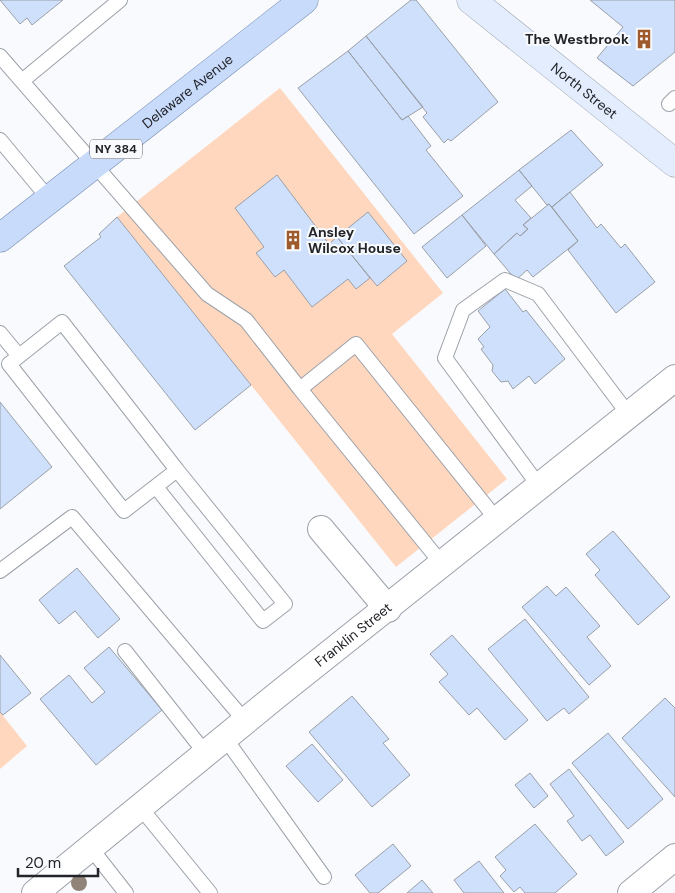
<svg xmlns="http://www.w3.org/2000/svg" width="675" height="893" font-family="'DM Sans',sans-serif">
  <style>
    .green { fill: #ffd7be }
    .building { fill: #cfe0fc; stroke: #9a9fa7 }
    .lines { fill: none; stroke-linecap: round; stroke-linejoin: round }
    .lane-casing { stroke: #9ca1a9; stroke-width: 16 }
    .street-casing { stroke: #9ca1a9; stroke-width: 28 }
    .secondary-casing { stroke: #9ca1a9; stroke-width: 29 }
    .primary-casing { stroke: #768baf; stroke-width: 29 }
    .lane { stroke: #fff; stroke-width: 14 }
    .street { stroke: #fff; stroke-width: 26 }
    .secondary { stroke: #e3edfd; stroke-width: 28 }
    .primary { stroke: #c8dbfb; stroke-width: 28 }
    .tree { fill: #928378 }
    .labels { text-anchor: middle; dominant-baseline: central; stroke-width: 4; stroke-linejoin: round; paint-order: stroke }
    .shield { fill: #f8fafd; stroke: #626468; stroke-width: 1 }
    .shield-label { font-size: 12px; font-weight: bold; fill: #222428 }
    .poi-label { font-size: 14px; font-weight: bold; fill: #222428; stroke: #f8fafd; text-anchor: end }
    .street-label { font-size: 14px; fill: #222428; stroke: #f8fafd }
  </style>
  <rect width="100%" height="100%" fill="#f8fafd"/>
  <path class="green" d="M 280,88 L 443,293 L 392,334 L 507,479 L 396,567 L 117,217 Z
    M 0,712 L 27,746 L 0,769 Z"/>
  <path class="building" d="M 0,0 L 63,0 L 32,25 L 27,18 L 20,24 Z
    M 411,0 L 416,0 L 498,102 L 451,141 L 448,139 L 444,143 L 423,117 L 427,113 L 366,36 Z
    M 590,0 L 675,0 L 675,52 L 633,86 L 597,58 L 623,27 Z
    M 366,36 L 423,107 L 402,120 L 348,51 Z
    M 348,51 L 402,120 L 408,116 L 431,146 L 426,150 L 463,196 L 414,234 L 298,88 Z
    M 571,130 L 603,165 L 552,207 L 549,204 L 547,205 L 519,170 Z
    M 519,170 L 532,186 L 515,200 L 531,218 L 523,225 L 528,229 L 520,236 L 517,233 L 494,254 L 462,215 Z
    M 277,175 L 329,244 L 337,237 L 370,278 L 356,289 L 348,279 L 312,307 L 284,270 L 275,277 L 256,253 L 264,247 L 235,208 Z
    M 570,192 L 597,228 L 601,224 L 621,248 L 625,244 L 655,282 L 616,313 L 568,250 L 578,241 L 552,207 Z
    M 549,204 L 578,241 L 533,277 L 527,270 L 516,280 L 494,254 L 517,233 L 520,236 L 528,229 L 523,225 Z
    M 368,212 L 407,261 L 377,286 L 337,237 Z
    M 462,215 L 486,246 L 447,278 L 422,247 Z
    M 117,217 L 251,385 L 195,430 L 64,266 L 101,237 L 99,234 Z
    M 505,289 L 523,312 L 526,310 L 565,359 L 535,384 L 529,376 L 513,389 L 508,381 L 501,382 L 492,371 L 493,365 L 481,349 L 484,347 L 478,339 L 490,327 L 478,311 Z
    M 0,402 L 52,467 L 0,509 Z
    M 613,531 L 670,597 L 638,625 L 595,575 L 600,570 L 586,554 Z
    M 77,568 L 120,619 L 98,638 L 75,611 L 59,624 L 39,600 Z
    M 547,586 L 556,596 L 566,587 L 600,626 L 587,637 L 611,666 L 589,685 L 522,607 Z
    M 525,619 L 589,697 L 569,714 L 564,708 L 547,721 L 488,649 Z
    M 452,635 L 528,720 L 505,740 L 477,708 L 469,715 L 439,682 L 448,674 L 430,654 Z
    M 109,647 L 162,710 L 96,765 L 40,699 L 69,675 L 92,703 L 105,692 L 84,668 Z
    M 0,655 L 31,693 L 3,715 L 0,712 Z
    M 352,696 L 389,739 L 383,743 L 410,775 L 372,807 L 309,732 Z
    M 665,698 L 675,708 L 675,797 L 622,738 Z
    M 608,733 L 663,799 L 628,829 L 572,763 Z
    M 312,744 L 343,780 L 318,802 L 286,766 Z
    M 569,769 L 624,842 L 606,856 L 590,835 L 582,841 L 567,821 L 574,816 L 550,784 Z
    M 530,773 L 548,796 L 534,808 L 515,785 Z
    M 535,824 L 577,874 L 555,893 L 525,893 L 520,887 L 514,892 L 500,876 L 506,870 L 495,857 Z
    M 393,844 L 411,866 L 378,893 L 370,893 L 355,875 Z
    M 479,861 L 504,893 L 464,893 L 454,880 Z
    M 422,880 L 433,893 L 407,893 Z"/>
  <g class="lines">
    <defs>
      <path id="lane" d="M 0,56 L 207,294 L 246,320 L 300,389
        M 22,81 L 120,0
        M 669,104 L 675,98
        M 0,140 L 50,200
        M 62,322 L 177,470 L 124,511 L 9,364 Z
        M 0,333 L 19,356
        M 539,486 L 445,358 L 463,310 L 505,280 L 538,294 L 629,415
        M 156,487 L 263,621 L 285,604 L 177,470
        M 442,564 L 300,389 L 356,344 L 497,520
        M 0,571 L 72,517 L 245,721
        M 125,651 L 206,754
        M 225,738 L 324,877
        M 140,807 L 210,893
        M 90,847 L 126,893"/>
      <g id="street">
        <path d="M 321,529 L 388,609"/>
        <path id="s1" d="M 35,893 L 276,696 L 675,378"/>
        <path d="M 631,893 L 675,857"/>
      </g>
      <g id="secondary">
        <path id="s2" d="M 471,0 L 675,163"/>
      </g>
      <g id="primary">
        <path id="s3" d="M 0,238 L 304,0"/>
      </g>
    </defs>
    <use href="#lane" class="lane-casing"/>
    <use href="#street" class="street-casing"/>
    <use href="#secondary" class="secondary-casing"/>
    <use href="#primary" class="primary-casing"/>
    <use href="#lane" class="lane"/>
    <use href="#street" class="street"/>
    <use href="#secondary" class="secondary"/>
    <use href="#primary" class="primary"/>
  </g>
  <circle class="tree" cx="79" cy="883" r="8"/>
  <defs>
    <symbol id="building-bare" viewBox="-9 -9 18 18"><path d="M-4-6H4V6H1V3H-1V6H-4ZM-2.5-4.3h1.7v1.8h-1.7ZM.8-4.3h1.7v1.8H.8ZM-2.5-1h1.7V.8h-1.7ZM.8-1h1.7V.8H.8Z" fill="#9e5a2a" stroke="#f8fafd" stroke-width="2.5" paint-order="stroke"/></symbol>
  </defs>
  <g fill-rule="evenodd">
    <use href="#building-bare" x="630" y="25" width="28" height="28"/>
    <use href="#building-bare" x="279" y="226" width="28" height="28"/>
  </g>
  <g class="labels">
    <rect class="shield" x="90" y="139.5" width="52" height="19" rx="4"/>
    <g class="shield-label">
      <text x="116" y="149">NY 384</text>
    </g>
    <g class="poi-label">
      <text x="629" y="39">The Westbrook</text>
      <text x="308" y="232" text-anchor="start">Ansley<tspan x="308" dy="16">Wilcox House</tspan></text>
    </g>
    <g class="street-label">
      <text stroke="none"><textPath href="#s2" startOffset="145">North Street</textPath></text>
      <text stroke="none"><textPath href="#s3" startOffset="238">Delaware Avenue</textPath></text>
      <text stroke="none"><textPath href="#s1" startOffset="410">Franklin Street</textPath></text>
    </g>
  </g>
  <path d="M18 868v8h80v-8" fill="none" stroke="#222428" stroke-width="2.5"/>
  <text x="25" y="868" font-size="15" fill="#222428" stroke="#f8fafd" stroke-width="4" paint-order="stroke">20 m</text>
</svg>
